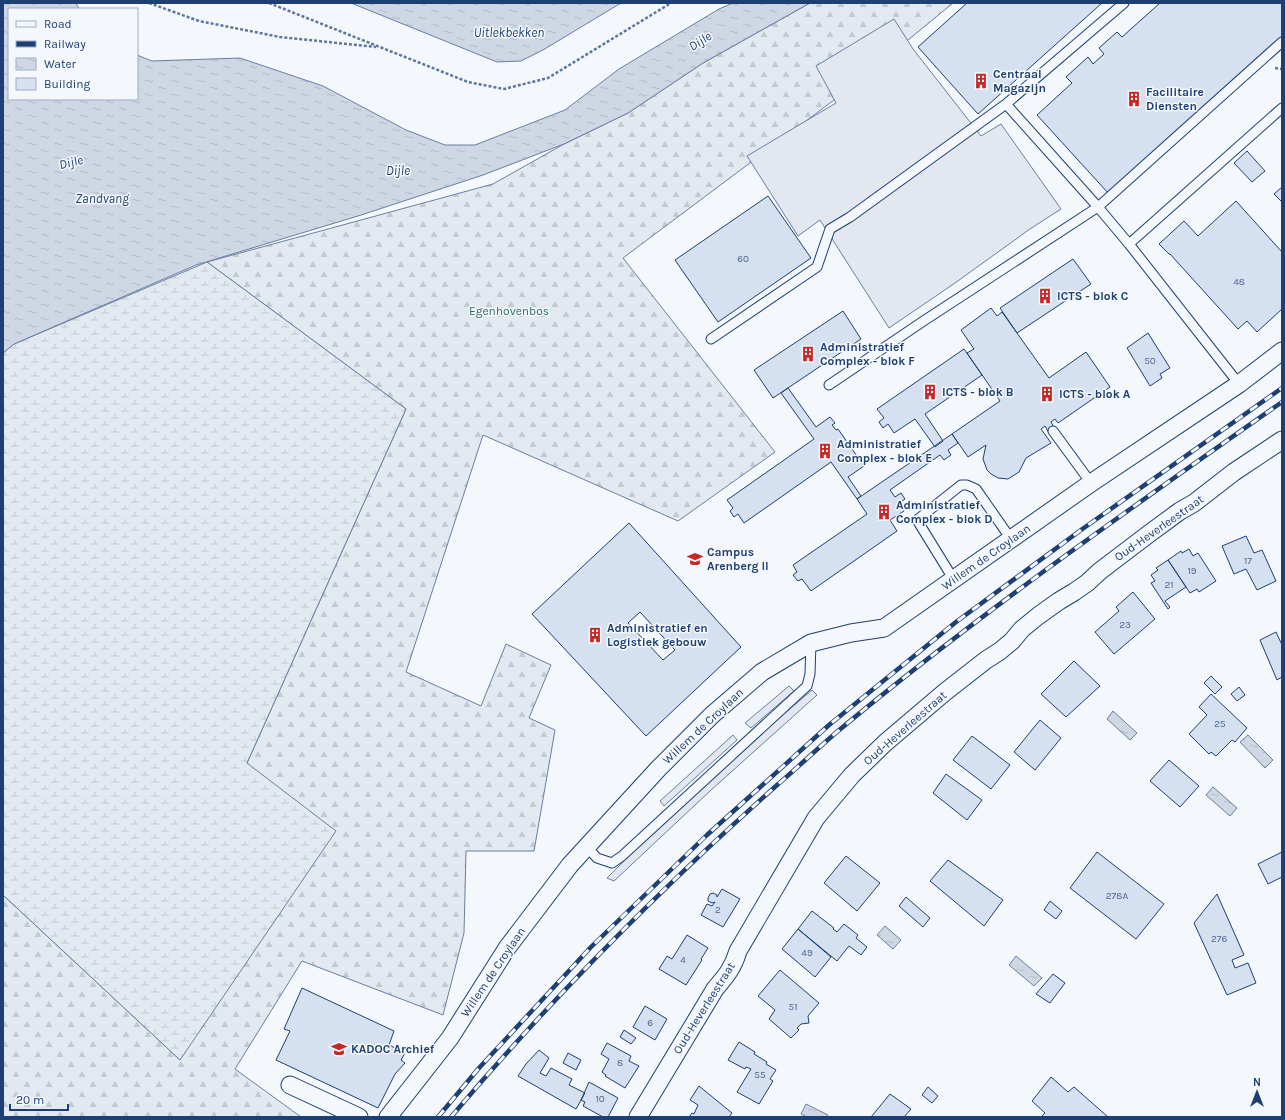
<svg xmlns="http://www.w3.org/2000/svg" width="1285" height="1120" font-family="Karla,sans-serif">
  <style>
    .forest { fill: url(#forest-firs); stroke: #687fa3 }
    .wetland { fill: url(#wetland-marsh); stroke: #687fa3 }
    .parking { fill: #e3e8f0; stroke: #687fa3 }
    .water { fill: url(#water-ripples); stroke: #687fa3 }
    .building { fill: #d5e0f0; stroke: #1d3f73; fill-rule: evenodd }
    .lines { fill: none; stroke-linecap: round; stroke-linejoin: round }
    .lane-casing { stroke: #1d3f73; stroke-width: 11 }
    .street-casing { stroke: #1d3f73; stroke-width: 19 }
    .path { stroke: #5e769c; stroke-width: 2.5; stroke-dasharray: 3 2; stroke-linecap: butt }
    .lane { stroke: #f4f7fb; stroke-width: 9 }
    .street { stroke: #f4f7fb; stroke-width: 17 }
    .rail-casing { stroke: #1d3f73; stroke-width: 4.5 }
    .rail { stroke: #f4f7fb; stroke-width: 3; stroke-dasharray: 9; stroke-linecap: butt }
    .labels { text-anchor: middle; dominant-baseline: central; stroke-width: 3; stroke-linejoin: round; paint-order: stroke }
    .number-label { font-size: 10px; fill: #4b6792 }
    .poi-label { font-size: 12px; font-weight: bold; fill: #1d3f73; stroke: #f4f7fb; text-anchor: start }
    .park-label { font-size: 12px; fill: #2c6c60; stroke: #f4f7fb }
    .street-label { font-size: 12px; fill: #1d3f73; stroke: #f4f7fb }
    .water-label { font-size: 13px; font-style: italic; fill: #1d3f73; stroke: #f4f7fb }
  </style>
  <defs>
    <pattern id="forest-firs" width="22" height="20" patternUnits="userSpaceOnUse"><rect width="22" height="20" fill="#e3e9f0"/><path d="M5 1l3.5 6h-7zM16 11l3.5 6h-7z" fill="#c2c9d1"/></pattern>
    <pattern id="wetland-marsh" width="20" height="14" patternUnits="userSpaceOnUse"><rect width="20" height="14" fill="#e3e9f0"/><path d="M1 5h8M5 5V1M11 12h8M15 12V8" fill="none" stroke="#c2c9d1"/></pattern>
    <pattern id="water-ripples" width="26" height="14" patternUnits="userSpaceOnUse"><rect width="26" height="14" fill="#cfd7e4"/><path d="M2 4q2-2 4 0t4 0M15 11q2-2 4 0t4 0" fill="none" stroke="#b1bac7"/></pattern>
  </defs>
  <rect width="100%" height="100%" fill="#f4f7fb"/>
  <path class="forest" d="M 810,3 L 953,3 L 846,91 L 623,258 L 775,452 L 678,521 L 483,435 L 406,672 L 481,706 L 506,644 L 551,665 L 529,718 L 555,730 L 534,851 L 466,851 L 464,933 L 443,1015 L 302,961 L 235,1069 L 301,1117 L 3,1117 L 3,895 L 180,1060 L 247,763 L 406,409 L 207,262 L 493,184 L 564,144 L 628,113 L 703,63 Z"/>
  <path class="wetland" d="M 207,262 L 406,409 L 247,763 L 336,831 L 180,1060 L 3,895 L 3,353 L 14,344 Z"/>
  <path class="parking" d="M 894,19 L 913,49 L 981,136 L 1001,124 L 1061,209 L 1030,229 L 955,283 L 889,328 L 820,220 L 798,236 L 747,156 L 836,103 L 816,66 Z
    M 789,686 L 794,691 L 751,728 L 745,723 Z
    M 812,690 L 817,695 L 710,791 L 614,881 L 607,878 L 651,834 L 756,738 Z
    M 733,735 L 737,740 L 664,806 L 660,801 Z"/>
  <path class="water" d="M 3,3 L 76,3 L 79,9 L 9,9 L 9,99 L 137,99 L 137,55 L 152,61 L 240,58 L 323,86 L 406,130 L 445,145 L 475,145 L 565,110 L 619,69 L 719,9 L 733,3 L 810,3 L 703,63 L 628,113 L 564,144 L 483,175 L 358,216 L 196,265 L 14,344 L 3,353 Z
    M 351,3 L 621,3 L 543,50 L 521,61 L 497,62 Z
    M 1113,711 L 1137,733 L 1130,740 L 1107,719 Z
    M 1248,735 L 1273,760 L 1265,768 L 1240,742 Z
    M 1213,787 L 1237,808 L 1230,816 L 1206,795 Z
    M 885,926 L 901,940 L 893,949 L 877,935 Z
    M 1016,956 L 1042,978 L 1034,986 L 1009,965 Z
    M 806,1104 L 828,1115 L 827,1117 L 807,1117 L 801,1114 Z"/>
  <path class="building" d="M 967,3 L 1102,3 L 978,114 L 918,47 Z
    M 1160,3 L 1282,3 L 1282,37 L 1109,194 L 1037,115 L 1072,83 L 1066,77 L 1088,57 L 1093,64 L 1104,54 L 1099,48 L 1117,32 L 1122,37 Z
    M 1247,151 L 1265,171 L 1252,182 L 1234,163 Z
    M 1282,187 L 1282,202 L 1274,194 Z
    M 768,196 L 811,258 L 718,322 L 675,260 Z
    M 1236,201 L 1282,252 L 1282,309 L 1257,332 L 1247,321 L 1238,329 L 1170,254 L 1169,254 L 1159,244 L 1184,221 L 1198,236 Z
    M 1073,259 L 1091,284 L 1017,333 L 1000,308 Z
    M 991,308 L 997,316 L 1002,312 L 1049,378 L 1086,352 L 1110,387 L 1058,423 L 1055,419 L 1051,422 L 1055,429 L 1049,433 L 1045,426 L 1041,429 L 1051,443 L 1026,458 L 1019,472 L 1008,479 L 998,478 L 991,474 L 987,470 L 983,459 L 986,445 L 968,457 L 952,434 L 1000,401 L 967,353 L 974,349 L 961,330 Z
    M 843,311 L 861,339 L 773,398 L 754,370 Z
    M 1148,333 L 1170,368 L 1160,374 L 1162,378 L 1150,386 L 1127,348 Z
    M 964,349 L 982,375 L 925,414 L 943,441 L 935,447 L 915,419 L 894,433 L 888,424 L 883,428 L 879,422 L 884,418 L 877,409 Z
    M 788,388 L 816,427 L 830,417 L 835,423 L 832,425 L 836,430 L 838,429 L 864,466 L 848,477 L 861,496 L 857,499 L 831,462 L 744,523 L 738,514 L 734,517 L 730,511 L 733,508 L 727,500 L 814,439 L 781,393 Z
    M 952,434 L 958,443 L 948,450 L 951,455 L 944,460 L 940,455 L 890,490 L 895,497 L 901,493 L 905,499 L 899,503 L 904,511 L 890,520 L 897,531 L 811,591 L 802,579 L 798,581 L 793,575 L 797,572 L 793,565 L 867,514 L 857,499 Z
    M 629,523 L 741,647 L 646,736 L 532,614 ZM 640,612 L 675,650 L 663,660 L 628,623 Z
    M 1246,536 L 1254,553 L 1262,550 L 1276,581 L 1257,590 L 1246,569 L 1234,574 L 1222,546 Z
    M 1189,549 L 1193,556 L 1198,553 L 1216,581 L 1199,592 L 1197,589 L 1190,593 L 1168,560 L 1181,551 L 1182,553 Z
    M 1168,560 L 1186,587 L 1165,601 L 1170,607 L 1168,609 L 1151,583 L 1155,581 L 1151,575 L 1158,570 L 1156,568 Z
    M 1133,592 L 1155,619 L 1114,654 L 1095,632 L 1119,611 L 1116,607 Z
    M 1276,632 L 1282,645 L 1282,677 L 1277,680 L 1260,640 Z
    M 1074,661 L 1100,686 L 1066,717 L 1041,694 Z
    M 1211,676 L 1222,687 L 1215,694 L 1204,683 Z
    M 1239,687 L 1245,695 L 1237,701 L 1231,694 Z
    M 1211,694 L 1247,728 L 1235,742 L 1232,740 L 1216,756 L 1211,752 L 1209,754 L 1189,734 L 1207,715 L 1199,707 Z
    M 1040,720 L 1061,738 L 1035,770 L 1014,752 Z
    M 972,736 L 1010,765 L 991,789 L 953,760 Z
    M 1169,760 L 1199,786 L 1180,807 L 1150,781 Z
    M 946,774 L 982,800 L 967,820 L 933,793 Z
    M 1097,852 L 1164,904 L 1136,939 L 1070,888 Z
    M 1282,852 L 1282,877 L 1268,884 L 1258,864 Z
    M 846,856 L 880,883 L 857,911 L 824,883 Z
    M 948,860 L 1003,900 L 984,926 L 930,881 Z
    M 722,889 L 740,899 L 723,927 L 701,915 L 707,904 L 712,906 L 715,902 L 712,903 L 708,901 L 708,898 L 710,894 L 713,893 L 717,895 L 717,897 Z
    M 1217,894 L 1244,955 L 1232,960 L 1235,968 L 1248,963 L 1256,983 L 1227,995 L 1194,923 Z
    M 906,897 L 930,918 L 923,927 L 899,906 Z
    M 1050,901 L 1062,911 L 1056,919 L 1044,910 Z
    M 812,911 L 834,928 L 833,929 L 837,932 L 844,924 L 858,935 L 856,938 L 867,947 L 861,955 L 849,946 L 837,961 L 798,929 Z
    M 798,929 L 831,957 L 815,977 L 782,949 Z
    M 687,935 L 708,948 L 701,959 L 702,960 L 686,985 L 659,969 L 667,956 L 672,959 Z
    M 780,970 L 819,1003 L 808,1016 L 809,1023 L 801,1024 L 797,1028 L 799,1030 L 791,1038 L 769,1019 L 775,1010 L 758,996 Z
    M 1053,974 L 1065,983 L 1050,1003 L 1036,994 Z
    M 302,988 L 394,1031 L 389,1045 L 405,1053 L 401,1060 L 405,1063 L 395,1074 L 378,1108 L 276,1060 L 290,1031 L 284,1029 Z
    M 645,1006 L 667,1019 L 655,1040 L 633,1027 Z
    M 624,1030 L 636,1038 L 631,1044 L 620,1037 Z
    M 739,1042 L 755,1052 L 754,1054 L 767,1062 L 766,1064 L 776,1070 L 770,1079 L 773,1081 L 759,1104 L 737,1092 L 751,1069 L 746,1067 L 745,1069 L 728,1060 Z
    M 607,1043 L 631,1056 L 629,1061 L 639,1066 L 625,1088 L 605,1076 L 606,1075 L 602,1072 L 609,1059 L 601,1054 Z
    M 539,1050 L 549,1058 L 540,1073 L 546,1076 L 551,1068 L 572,1079 L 569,1085 L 585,1093 L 576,1109 L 518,1076 L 526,1064 Z
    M 568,1053 L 581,1060 L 576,1070 L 563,1063 Z
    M 1051,1077 L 1068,1092 L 1074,1087 L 1108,1117 L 1043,1117 L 1042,1116 L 1045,1113 L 1032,1101 Z
    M 589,1082 L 618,1098 L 608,1117 L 603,1117 L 583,1106 L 585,1102 L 581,1100 Z
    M 699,1086 L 732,1113 L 729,1117 L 689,1117 L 692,1113 L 694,1114 L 698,1105 L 690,1100 Z
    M 928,1087 L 938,1096 L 932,1103 L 922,1095 Z
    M 890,1094 L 911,1109 L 904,1117 L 871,1117 Z"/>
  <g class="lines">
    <defs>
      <path id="lane" d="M 1006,104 L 1098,207 L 1129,244 L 1239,384
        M 1129,244 L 1282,108
        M 711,339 L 817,267 L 830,229 L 850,217 L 1006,104 L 1124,3
        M 829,385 L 922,322 L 1098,207 L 1282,42
        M 1053,431 L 1091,483
        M 954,580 L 917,520 L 961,485 L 967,485 L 976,489 L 1011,539
        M 587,847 L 597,858 L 612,863 L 622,856 L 807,686 L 810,674 L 811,643"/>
      <path id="street" d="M 290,1085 L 359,1117
        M 388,1117 L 450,1038 L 507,948 L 570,865 L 658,769 L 712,715 L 762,672 L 811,643 L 851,633 L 884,628 L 1091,483 L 1239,384 L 1282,351
        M 638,1117 L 715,989 C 726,976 733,968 738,951 L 816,818 L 852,775 L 885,743 L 945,692 L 986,660 L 1000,651 L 1012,641 L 1022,629 L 1038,616 L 1059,601 L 1074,592 L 1087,583 L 1100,571 L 1150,533 L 1180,511 L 1194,503 L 1234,472 L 1282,440"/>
    </defs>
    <use href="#lane" class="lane-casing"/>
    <use href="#street" class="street-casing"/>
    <path class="path" d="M 149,3 L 199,21 L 280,37 L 376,47
      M 269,3 L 468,82 L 504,89 L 548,78 L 671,3
      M 1275,68 L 1282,69"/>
    <use href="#lane" class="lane"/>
    <use href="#street" class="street"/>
    <defs>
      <path id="rail" d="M 438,1117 L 479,1068 L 591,947 L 707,835 L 829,725 L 956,622 L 1081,530 L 1282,388
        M 451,1117 C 551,999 660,889 776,786 C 797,768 817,749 838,731 C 980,613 1131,508 1282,402"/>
    </defs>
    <use href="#rail" class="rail-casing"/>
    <use href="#rail" class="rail"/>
  </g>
  <defs>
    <symbol id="building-bare" viewBox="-9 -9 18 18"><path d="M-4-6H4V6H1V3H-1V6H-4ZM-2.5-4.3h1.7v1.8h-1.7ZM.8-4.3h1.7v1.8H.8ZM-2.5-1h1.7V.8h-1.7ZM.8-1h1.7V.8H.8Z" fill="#c62828" stroke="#f4f7fb" stroke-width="2.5" paint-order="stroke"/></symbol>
    <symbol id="university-bare" viewBox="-9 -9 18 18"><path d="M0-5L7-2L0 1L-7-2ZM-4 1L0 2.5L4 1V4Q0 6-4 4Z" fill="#c62828" stroke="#f4f7fb" stroke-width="2.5" paint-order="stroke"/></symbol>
  </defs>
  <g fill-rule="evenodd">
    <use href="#building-bare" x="970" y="70" width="22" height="22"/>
    <use href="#building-bare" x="1123" y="88" width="22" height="22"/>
    <use href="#building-bare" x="1034" y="285" width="22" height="22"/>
    <use href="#building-bare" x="797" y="343" width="22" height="22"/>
    <use href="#building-bare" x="919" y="381" width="22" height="22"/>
    <use href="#building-bare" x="1036" y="383" width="22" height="22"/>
    <use href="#building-bare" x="814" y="440" width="22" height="22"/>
    <use href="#building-bare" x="873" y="501" width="22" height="22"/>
    <use href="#university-bare" x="684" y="548" width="22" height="22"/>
    <use href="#building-bare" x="584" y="624" width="22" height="22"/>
    <use href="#university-bare" x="328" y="1038" width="22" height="22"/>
  </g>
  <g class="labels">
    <g class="number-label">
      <text x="743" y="259">60</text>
      <text x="1239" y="282">48</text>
      <text x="1150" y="361">50</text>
      <text x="1248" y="561">17</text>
      <text x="1192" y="571">19</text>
      <text x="1169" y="585">21</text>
      <text x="1125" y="625">23</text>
      <text x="1220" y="724">25</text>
      <text x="1117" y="896">278A</text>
      <text x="718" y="910">2</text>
      <text x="1219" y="939">276</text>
      <text x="807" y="953">49</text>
      <text x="683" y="960">4</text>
      <text x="793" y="1007">51</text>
      <text x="650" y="1023">6</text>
      <text x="620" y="1063">8</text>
      <text x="760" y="1075">55</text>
      <text x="600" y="1099">10</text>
    </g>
    <g class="poi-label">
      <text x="993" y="74">Centraal<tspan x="993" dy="14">Magazijn</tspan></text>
      <text x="1146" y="92">Facilitaire<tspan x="1146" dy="14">Diensten</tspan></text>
      <text x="1057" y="296">ICTS - blok C</text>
      <text x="820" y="347">Administratief<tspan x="820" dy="14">Complex - blok F</tspan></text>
      <text x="942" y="392">ICTS - blok B</text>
      <text x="1059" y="394">ICTS - blok A</text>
      <text x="837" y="444">Administratief<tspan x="837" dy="14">Complex - blok E</tspan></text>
      <text x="896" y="505">Administratief<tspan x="896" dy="14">Complex - blok D</tspan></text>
      <text x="707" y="552">Campus<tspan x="707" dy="14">Arenberg II</tspan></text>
      <text x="607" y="628">Administratief en<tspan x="607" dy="14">Logistiek gebouw</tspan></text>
      <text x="351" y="1049">KADOC Archief</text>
    </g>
    <g class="park-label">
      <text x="509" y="311">Egenhovenbos</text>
    </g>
    <g class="street-label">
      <text transform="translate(1159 528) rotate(-35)">Oud-Heverleestraat</text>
      <text transform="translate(986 557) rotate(-35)">Willem de Croylaan</text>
      <text transform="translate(703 726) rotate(-43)">Willem de Croylaan</text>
      <text transform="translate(905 728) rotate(-41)">Oud-Heverleestraat</text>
      <text transform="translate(493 972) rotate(-56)">Willem de Croylaan</text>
      <text transform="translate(704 1008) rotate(-58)">Oud-Heverleestraat</text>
    </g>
    <g class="water-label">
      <text x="509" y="32">Uitlekbekken</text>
      <text transform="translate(700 41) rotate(-33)">Dijle</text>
      <text transform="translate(71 162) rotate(-14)">Dijle</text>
      <text x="398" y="170">Dijle</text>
      <text x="102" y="198">Zandvang</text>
    </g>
  </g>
  <rect width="1285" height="1120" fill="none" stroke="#1d3f73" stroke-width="8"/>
  <rect x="8" y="8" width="130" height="92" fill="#f4f7fb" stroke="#9eadc5"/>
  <rect x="16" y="21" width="20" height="6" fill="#f4f7fb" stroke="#9eadc5"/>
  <text x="44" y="28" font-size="12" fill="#1d3f73">Road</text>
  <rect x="16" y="41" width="20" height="6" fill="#1d3f73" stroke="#9eadc5"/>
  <text x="44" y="48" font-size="12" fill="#1d3f73">Railway</text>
  <rect x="16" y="58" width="20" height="12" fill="url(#water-ripples)" stroke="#9eadc5"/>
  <text x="44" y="68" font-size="12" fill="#1d3f73">Water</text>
  <rect x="16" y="78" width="20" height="12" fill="#d5e0f0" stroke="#9eadc5"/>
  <text x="44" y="88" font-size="12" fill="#1d3f73">Building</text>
  <g transform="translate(1257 1092)" stroke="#f4f7fb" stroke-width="3" paint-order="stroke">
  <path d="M0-3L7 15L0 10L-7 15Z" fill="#1d3f73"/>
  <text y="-6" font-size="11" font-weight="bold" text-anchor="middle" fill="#1d3f73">N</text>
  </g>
  <path d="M10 1104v6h58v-6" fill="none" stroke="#1d3f73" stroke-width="2"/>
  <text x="16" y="1104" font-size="12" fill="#1d3f73" stroke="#f4f7fb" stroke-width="3" paint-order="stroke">20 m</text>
</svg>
